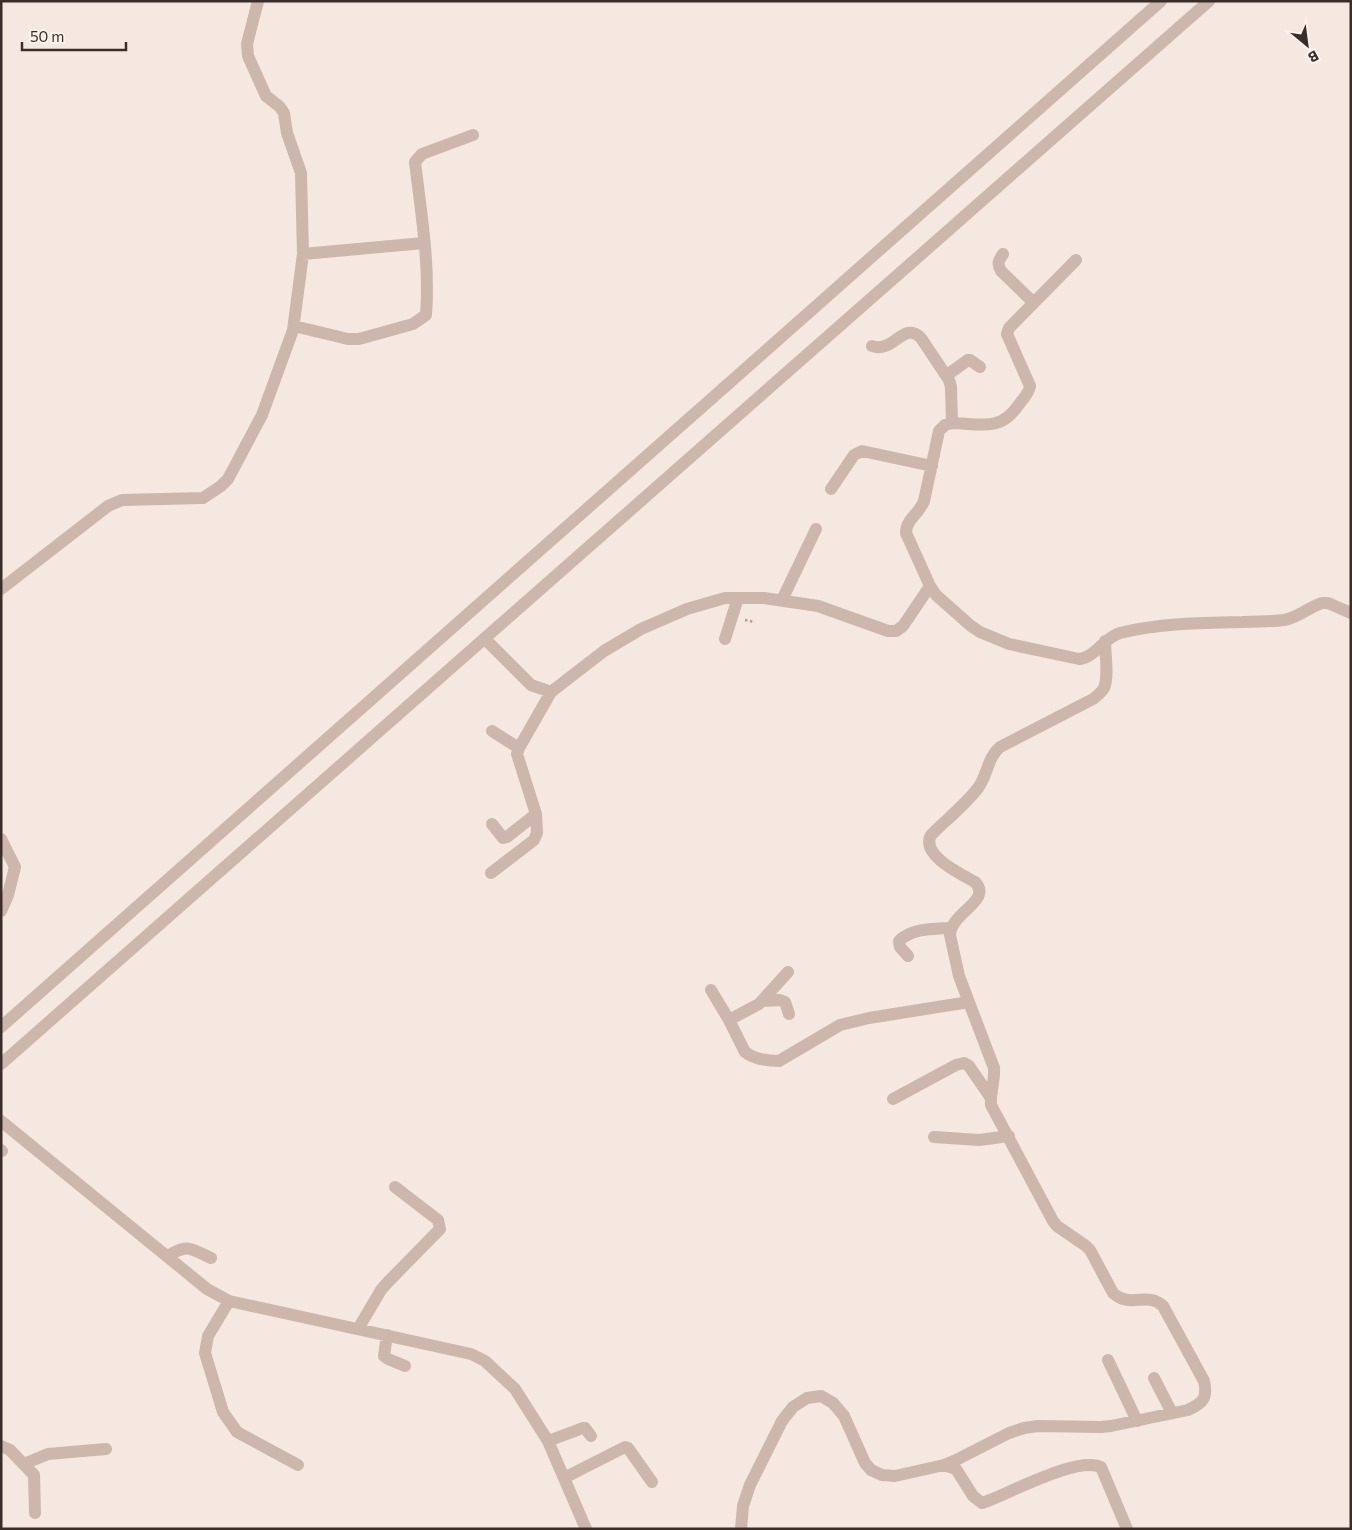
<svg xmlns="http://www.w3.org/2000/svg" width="1352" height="1530" font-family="Commissioner,sans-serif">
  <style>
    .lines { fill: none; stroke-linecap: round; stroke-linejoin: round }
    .path { stroke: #b99f95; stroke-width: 2.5; stroke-dasharray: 2.5 2.5; stroke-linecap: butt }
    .minor { stroke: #cdb6ab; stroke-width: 12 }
  </style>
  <rect width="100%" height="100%" fill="#f4e8e0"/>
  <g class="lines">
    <path class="path" d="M 745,620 L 755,622"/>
    <path class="minor" d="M 303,254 L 424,243
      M 1003,254 C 998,261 997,264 1001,271 L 1034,303
      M 1076,260 L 1009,328 L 1007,334 L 1030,386 C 1029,393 1024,398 1020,403 C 1001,432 983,424 952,423 L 945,425 L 939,431 L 924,501 C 920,513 906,519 906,533 L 930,586 L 936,595 L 971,626 L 980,632 L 1009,644 L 1079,659 C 1096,657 1103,638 1120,633 C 1160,623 1201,623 1242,622 C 1256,621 1270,622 1284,620 C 1298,618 1309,607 1322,603 L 1328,603 L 1351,613
      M 294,326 L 348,339 L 359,339 L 413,324 L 426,315 C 430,264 421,213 415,162 L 422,154 L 473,135
      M 872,346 C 893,354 904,320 921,338 L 949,380 L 951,387 L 952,423
      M 947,375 L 968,360 L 970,360 L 980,367
      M 831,489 L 854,455 L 862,451 L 932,466
      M 1,589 L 108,506 L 122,500 L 203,498 L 221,486 L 228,479 L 262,415 L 293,330 L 303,254 L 301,173 L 287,133 L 284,113 L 280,107 L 266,96 L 248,56 L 247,44 L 258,1
      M 782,600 L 816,529
      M 485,639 L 531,685 L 551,692
      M 725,639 L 738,598
      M 492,731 L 519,748
      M 492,824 L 503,838 L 507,837 L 536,814
      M 1,839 L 15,867 L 8,895 L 1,911
      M 491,873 L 534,840 L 537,833 L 536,814 L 517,754 L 519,748 L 551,692 L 604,651 L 641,629 L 687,609 L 725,598 L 764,598 L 818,606 L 888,631 L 896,631 L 903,626 L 930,586
      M 908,956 L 900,947 L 899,941 C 912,928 934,929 950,928
      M 711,990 L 729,1020 L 745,1052 C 754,1059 767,1061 779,1061 L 840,1025 L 869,1018 L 969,1002
      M 763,1001 L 780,1000 L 785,1002 L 789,1014
      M 729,1020 L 759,1004 L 788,972
      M 1,1027 L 1161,1
      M 1,1064 L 1209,1
      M 893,1099 L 956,1065 L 964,1063 L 969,1066 L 991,1098
      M 1,1121 L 207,1289 L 229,1301 L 471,1354 L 485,1361 L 515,1389 L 548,1441 L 586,1529
      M 934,1137 L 979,1140 L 1009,1136
      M 1,1150 L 2,1151
      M 168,1256 C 188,1243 191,1249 211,1258
      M 229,1301 L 208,1336 L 205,1353 L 223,1412 L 237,1432 L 298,1465
      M 358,1329 L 381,1290 L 388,1282 L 440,1229 L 438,1220 L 395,1187
      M 387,1335 L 384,1356 L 388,1359 L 405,1366
      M 1108,1360 L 1137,1421
      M 1154,1378 L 1172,1413
      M 548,1441 L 583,1428 L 585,1428 L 591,1436
      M 1,1446 L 10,1450 L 34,1475 L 35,1513
      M 24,1464 L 48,1454 L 106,1449
      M 944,1465 L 956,1469 L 973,1496 L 982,1503 C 1009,1494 1076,1456 1101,1467 L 1127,1529
      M 564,1478 L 625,1447 L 628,1448 L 652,1482
      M 741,1529 L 743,1506 L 750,1485 L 782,1421 L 793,1407 L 807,1398 L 821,1396 L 833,1403 L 844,1416 L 865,1463 L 871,1470 L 882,1475 L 895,1476 L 944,1465 L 956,1460 L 1009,1433 L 1024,1428 L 1038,1426 L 1101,1427 L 1111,1426 L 1188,1410 C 1203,1403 1208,1398 1204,1381 L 1163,1306 C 1147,1291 1130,1309 1113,1293 L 1090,1250 L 1086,1246 L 1057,1226 L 1053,1221 L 991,1105 C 990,1092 995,1080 994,1068 L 959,976 L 950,935 C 951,912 993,901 975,882 C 961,874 920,855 931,835 C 946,820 965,805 978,788 C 988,775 987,758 1000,747 L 1093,699 C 1097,696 1101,693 1104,688 C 1109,677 1105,653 1105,641"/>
  </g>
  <rect width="1352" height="1530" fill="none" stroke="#3b2d2a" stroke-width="5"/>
  <g transform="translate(1307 45) rotate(151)" stroke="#fbf3ed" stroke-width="4" paint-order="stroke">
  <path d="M0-4L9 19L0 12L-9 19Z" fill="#3b2d2a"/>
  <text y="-8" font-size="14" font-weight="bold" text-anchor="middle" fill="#3b2d2a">B</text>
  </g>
  <path d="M22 42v8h104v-8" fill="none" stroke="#3b2d2a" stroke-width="2.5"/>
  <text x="30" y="42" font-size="15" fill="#3b2d2a" stroke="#fbf3ed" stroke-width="4" paint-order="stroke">50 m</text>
</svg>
